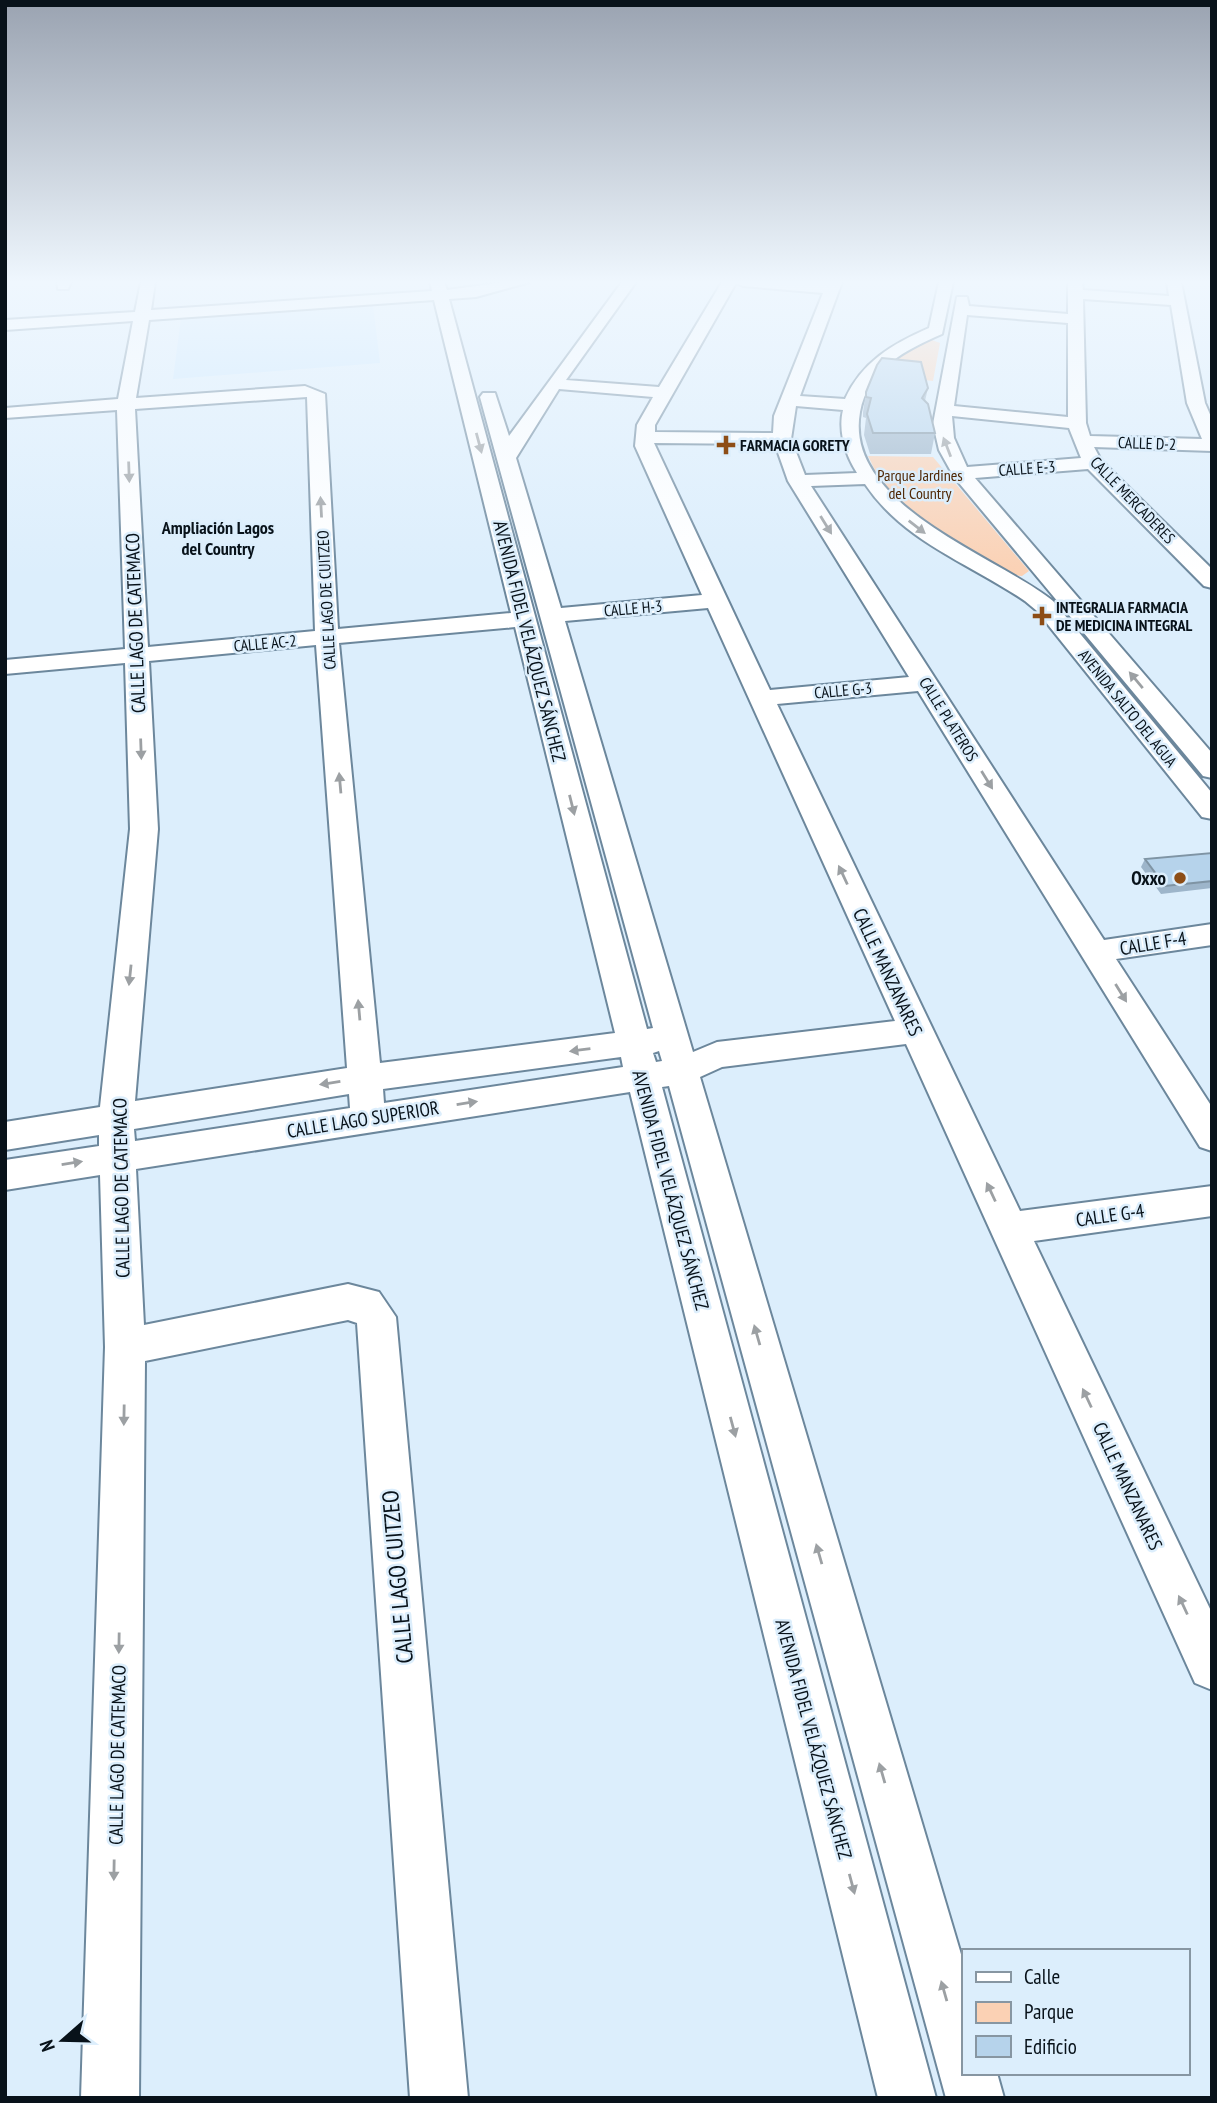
<svg xmlns="http://www.w3.org/2000/svg" width="1217" height="2103" font-family="'PT Sans Narrow',sans-serif">
  <style>
    .built { fill: #cae7fe }
    .green { fill: #fbd1b4 }
    .lines { fill: none; stroke-linecap: round; stroke-linejoin: round }
    .street-casing { stroke: #6c879c; stroke-width: 4 }
    .street { fill: #fff; fill-rule: evenodd }
    .wall { fill: #9db5ca }
    .building { fill: #b6d3eb; stroke: #7f94a4; stroke-width: 2 }
    .oneway { fill: #9ca0a3 }
    .poi-dot { fill: #8d4d16; stroke: #dceefc; stroke-width: 2.5 }
    .labels { text-anchor: middle; dominant-baseline: central; stroke-width: 5; stroke-linejoin: round; paint-order: stroke }
    .far-street-label { font-size: 16px; fill: #08121a; stroke: #dceefc }
    .far-poi-label { font-size: 16px; font-weight: bold; fill: #08121a; stroke: #dceefc; text-anchor: start }
    .far-park-label { font-size: 16px; fill: #502805; stroke: #dceefc }
    .far-neighbourhood-label { font-size: 18px; font-weight: bold; fill: #08121a; stroke: #dceefc }
    .street-label { font-size: 19px; fill: #08121a; stroke: #dceefc }
    .poi-label { font-size: 19px; font-weight: bold; fill: #08121a; stroke: #dceefc; text-anchor: end }
    .near-street-label { font-size: 23px; fill: #08121a; stroke: #dceefc }
  </style>
  <rect width="100%" height="100%" fill="#dceefc"/>
  <path class="built" d="M 373,305 L 380,363 L 173,379 L 181,318 Z"/>
  <path class="green" d="M 929,339 L 940,343 L 933,381 L 875,374 L 893,357 Z
    M 868,456 L 933,457 L 1029,571 L 1022,576 C 985,573 921,524 893,498 C 882,487 875,470 868,456 Z"/>
  <g class="lines">
    <defs>
      <path id="street" d="M 57,282 L 71,282 L 68,289 L 58,289 Z
        M 141,282 L 155,282 L 151,310 L 432,291 L 430,282 L 444,282 L 447,290 L 505,282 L 530,282 L 476,297 L 449,299 L 647,1029 L 653,1028 L 480,397 L 483,393 L 495,393 L 509,436 L 622,282 L 636,282 L 566,380 L 659,387 L 722,282 L 842,282 L 800,396 L 845,399 C 862,362 892,344 929,328 L 939,282 L 953,282 L 942,334 C 905,350 868,369 860,412 C 843,505 997,556 1053,601 L 1212,793 L 1212,819 L 1202,817 L 1037,611 L 1025,601 C 969,563 904,542 865,484 L 811,486 L 1104,940 L 1212,924 L 1212,945 L 1116,959 L 1212,1107 L 1212,1151 L 1200,1147 L 918,691 L 777,704 L 1020,1211 L 1212,1186 L 1212,1216 L 1034,1241 L 1212,1613 L 1212,1690 L 1195,1683 L 906,1044 L 722,1067 L 700,1077 L 963,1961 L 963,2073 L 997,2073 L 1004,2098 L 946,2098 L 669,1086 L 662,1087 L 936,2098 L 878,2098 L 630,1092 L 136,1169 L 144,1325 L 348,1284 L 379,1292 L 396,1317 L 468,2098 L 410,2098 L 357,1323 L 348,1320 L 145,1361 L 139,2098 L 81,2098 L 105,1347 L 100,1175 L 5,1190 L 5,1160 L 99,1146 L 99,1135 L 5,1150 L 5,1122 L 100,1107 L 130,829 L 125,663 L 5,674 L 5,660 L 125,649 L 117,410 L 5,418 L 5,408 L 118,399 L 133,321 L 5,330 L 5,320 L 135,312 ZM 736,283 L 743,286 L 823,293 L 774,416 L 773,433 L 655,432 L 655,425 ZM 434,300 L 511,613 L 338,629 L 325,394 L 305,386 L 136,398 L 149,320 ZM 559,389 L 653,397 L 637,425 L 635,446 L 702,595 L 561,608 L 516,458 ZM 307,397 L 315,631 L 148,647 L 135,409 ZM 796,406 L 843,410 C 838,431 845,454 857,473 L 805,475 L 791,439 ZM 654,443 L 775,444 L 788,481 L 909,677 L 770,690 ZM 708,608 L 895,1021 L 717,1042 L 693,1052 L 565,621 ZM 515,627 L 615,1033 L 380,1063 L 339,643 ZM 316,645 L 347,1068 L 135,1101 L 158,829 L 149,661 ZM 659,1051 L 662,1061 L 656,1062 L 653,1053 ZM 621,1057 L 623,1067 L 384,1103 L 383,1089 ZM 349,1094 L 350,1108 L 135,1141 L 134,1129 Z
        M 1068,282 L 1082,282 L 1083,290 L 1169,296 L 1167,282 L 1181,282 L 1205,403 L 1212,419 L 1212,451 L 1094,447 L 1101,460 L 1212,569 L 1212,588 L 1204,586 L 1088,469 L 975,478 L 1212,753 L 1212,778 L 1203,776 L 954,477 L 939,450 L 933,424 L 957,297 L 967,297 L 969,306 L 1068,314 ZM 1083,299 L 1171,305 L 1187,403 L 1202,439 L 1090,436 L 1086,423 ZM 967,315 L 1068,323 L 1068,417 L 954,406 ZM 952,416 L 1069,428 L 1081,458 L 967,467 L 954,438 Z"/>
    </defs>
    <use href="#street" class="street-casing"/>
    <use href="#street" class="street"/>
  </g>
  <path class="wall" d="M 928,388 L 925,401 L 935,433 L 931,454 L 870,454 L 864,435 L 866,418 L 863,417 L 863,412 L 866,392 Z
    M 1212,853 L 1212,888 L 1161,894 L 1141,867 L 1145,859 Z"/>
  <path class="building" d="M 882,358 L 921,362 L 928,388 L 922,398 L 928,404 L 935,433 L 873,433 L 867,414 L 871,398 L 866,397 L 866,392 L 877,365 Z
    M 1212,853 L 1212,881 L 1165,886 L 1145,859 Z"/>
  <defs><path id="oneway-solid" d="M-6-.8H1V-3.2L6.5 0L1 3.2V.8H-6Z" transform="scale(1.75)"/></defs>
  <g class="oneway">
    <use href="#oneway-solid" transform="translate(479 443) rotate(75)"/>
    <use href="#oneway-solid" transform="translate(947 447) rotate(-111)"/>
    <use href="#oneway-solid" transform="translate(129 472) rotate(88)"/>
    <use href="#oneway-solid" transform="translate(321 507) rotate(-93)"/>
    <use href="#oneway-solid" transform="translate(826 525) rotate(58)"/>
    <use href="#oneway-solid" transform="translate(917 527) rotate(38)"/>
    <use href="#oneway-solid" transform="translate(1136 680) rotate(-130)"/>
    <use href="#oneway-solid" transform="translate(141 749) rotate(88)"/>
    <use href="#oneway-solid" transform="translate(987 780) rotate(58)"/>
    <use href="#oneway-solid" transform="translate(340 783) rotate(-95)"/>
    <use href="#oneway-solid" transform="translate(572 805) rotate(76)"/>
    <use href="#oneway-solid" transform="translate(843 875) rotate(-115)"/>
    <use href="#oneway-solid" transform="translate(130 975) rotate(96)"/>
    <use href="#oneway-solid" transform="translate(1121 993) rotate(58)"/>
    <use href="#oneway-solid" transform="translate(359 1010) rotate(-95)"/>
    <use href="#oneway-solid" transform="translate(580 1050) rotate(173)"/>
    <use href="#oneway-solid" transform="translate(330 1083) rotate(171)"/>
    <use href="#oneway-solid" transform="translate(467 1103) rotate(-9)"/>
    <use href="#oneway-solid" transform="translate(72 1163) rotate(-9)"/>
    <use href="#oneway-solid" transform="translate(991 1192) rotate(-115)"/>
    <use href="#oneway-solid" transform="translate(757 1335) rotate(-106)"/>
    <use href="#oneway-solid" transform="translate(1087 1398) rotate(-115)"/>
    <use href="#oneway-solid" transform="translate(124 1415) rotate(91)"/>
    <use href="#oneway-solid" transform="translate(733 1427) rotate(75)"/>
    <use href="#oneway-solid" transform="translate(819 1554) rotate(-106)"/>
    <use href="#oneway-solid" transform="translate(1183 1605) rotate(-115)"/>
    <use href="#oneway-solid" transform="translate(119 1643) rotate(91)"/>
    <use href="#oneway-solid" transform="translate(882 1773) rotate(-106)"/>
    <use href="#oneway-solid" transform="translate(114 1870) rotate(91)"/>
    <use href="#oneway-solid" transform="translate(852 1884) rotate(75)"/>
    <use href="#oneway-solid" transform="translate(944 1991) rotate(-106)"/>
  </g>
  <linearGradient id="sky" x2="0" y2="1"><stop stop-color="#9aa3b1"/><stop offset="0.49" stop-color="#eff7fe"/><stop offset="1" stop-color="#eff7fe" stop-opacity="0"/></linearGradient>
  <rect width="1217" height="576" fill="url(#sky)"/>
  <g class="poi-dot">
    <path d="M722.5 434.5h7v7h7v7h-7v7h-7v-7h-7v-7h7z"/>
    <path d="M1038.5 605.5h7v7h7v7h-7v7h-7v-7h-7v-7h7z"/>
    <circle cx="1180" cy="878" r="7"/>
  </g>
  <g class="labels">
    <g class="far-street-label">
      <text transform="translate(1147 443) rotate(2)">CALLE D-2</text>
      <text transform="translate(1027 468) rotate(-4)">CALLE E-3</text>
      <text transform="translate(1133 500) rotate(46)">CALLE MERCADERES</text>
      <text transform="translate(326 600) rotate(-93)">CALLE LAGO DE CUITZEO</text>
      <text transform="translate(633 608) rotate(-5)">CALLE H-3</text>
      <text transform="translate(265 643) rotate(-5)">CALLE AC-2</text>
      <text transform="translate(843 690) rotate(-5)">CALLE G-3</text>
      <text transform="translate(1128 708) rotate(51)">AVENIDA SALTO DEL AGUA</text>
      <text transform="translate(949 719) rotate(58)">CALLE PLATEROS</text>
    </g>
    <g class="far-poi-label">
      <text x="740" y="445">FARMACIA GORETY</text>
      <text x="1056" y="607">INTEGRALIA FARMACIA<tspan x="1056" dy="18">DE MEDICINA INTEGRAL</tspan></text>
    </g>
    <g class="far-park-label">
      <text x="920" y="475">Parque Jardines<tspan x="920" dy="18">del Country</tspan></text>
    </g>
    <g class="far-neighbourhood-label">
      <text x="218" y="527">Ampliación Lagos<tspan x="218" dy="21">del Country</tspan></text>
    </g>
    <g class="street-label">
      <text transform="translate(135 623) rotate(-92)">CALLE LAGO DE CATEMACO</text>
      <text transform="translate(530 641) rotate(76)">AVENIDA FIDEL VELÁZQUEZ SÁNCHEZ</text>
      <text transform="translate(1153 943) rotate(-9)">CALLE F-4</text>
      <text transform="translate(888 972) rotate(65)">CALLE MANZANARES</text>
      <text transform="translate(363 1119) rotate(-9)">CALLE LAGO SUPERIOR</text>
      <text transform="translate(121 1188) rotate(-91)">CALLE LAGO DE CATEMACO</text>
      <text transform="translate(671 1190) rotate(75)">AVENIDA FIDEL VELÁZQUEZ SÁNCHEZ</text>
      <text transform="translate(1110 1215) rotate(-8)">CALLE G-4</text>
      <text transform="translate(1128 1486) rotate(65)">CALLE MANZANARES</text>
      <text transform="translate(814 1739) rotate(75)">AVENIDA FIDEL VELÁZQUEZ SÁNCHEZ</text>
      <text transform="translate(117 1755) rotate(-89)">CALLE LAGO DE CATEMACO</text>
    </g>
    <g class="poi-label">
      <text x="1166" y="878">Oxxo</text>
    </g>
    <g class="near-street-label">
      <text transform="translate(397 1577) rotate(-95)">CALLE LAGO CUITZEO</text>
    </g>
  </g>
  <rect width="1217" height="2103" fill="none" stroke="#08121a" stroke-width="14"/>
  <rect x="962" y="1949" width="228" height="126" fill="#dceefc" stroke="#8796a2" stroke-width="2"/>
  <rect x="976" y="1972" width="35" height="10" fill="#ffffff" stroke="#8796a2" stroke-width="2"/>
  <text x="1024" y="1984" font-size="21" fill="#08121a">Calle</text>
  <rect x="976" y="2002" width="35" height="21" fill="#fbd1b4" stroke="#8796a2" stroke-width="2"/>
  <text x="1024" y="2019" font-size="21" fill="#08121a">Parque</text>
  <rect x="976" y="2036" width="35" height="21" fill="#b6d3eb" stroke="#8796a2" stroke-width="2"/>
  <text x="1024" y="2054" font-size="21" fill="#08121a">Edificio</text>
  <g transform="translate(63 2040) rotate(250)" stroke="#dceefc" stroke-width="5" paint-order="stroke">
  <path d="M0-5L12 26L0 18L-12 26Z" fill="#08121a"/>
  <text y="-10" font-size="19" font-weight="bold" text-anchor="middle" fill="#08121a">N</text>
  </g>
</svg>
